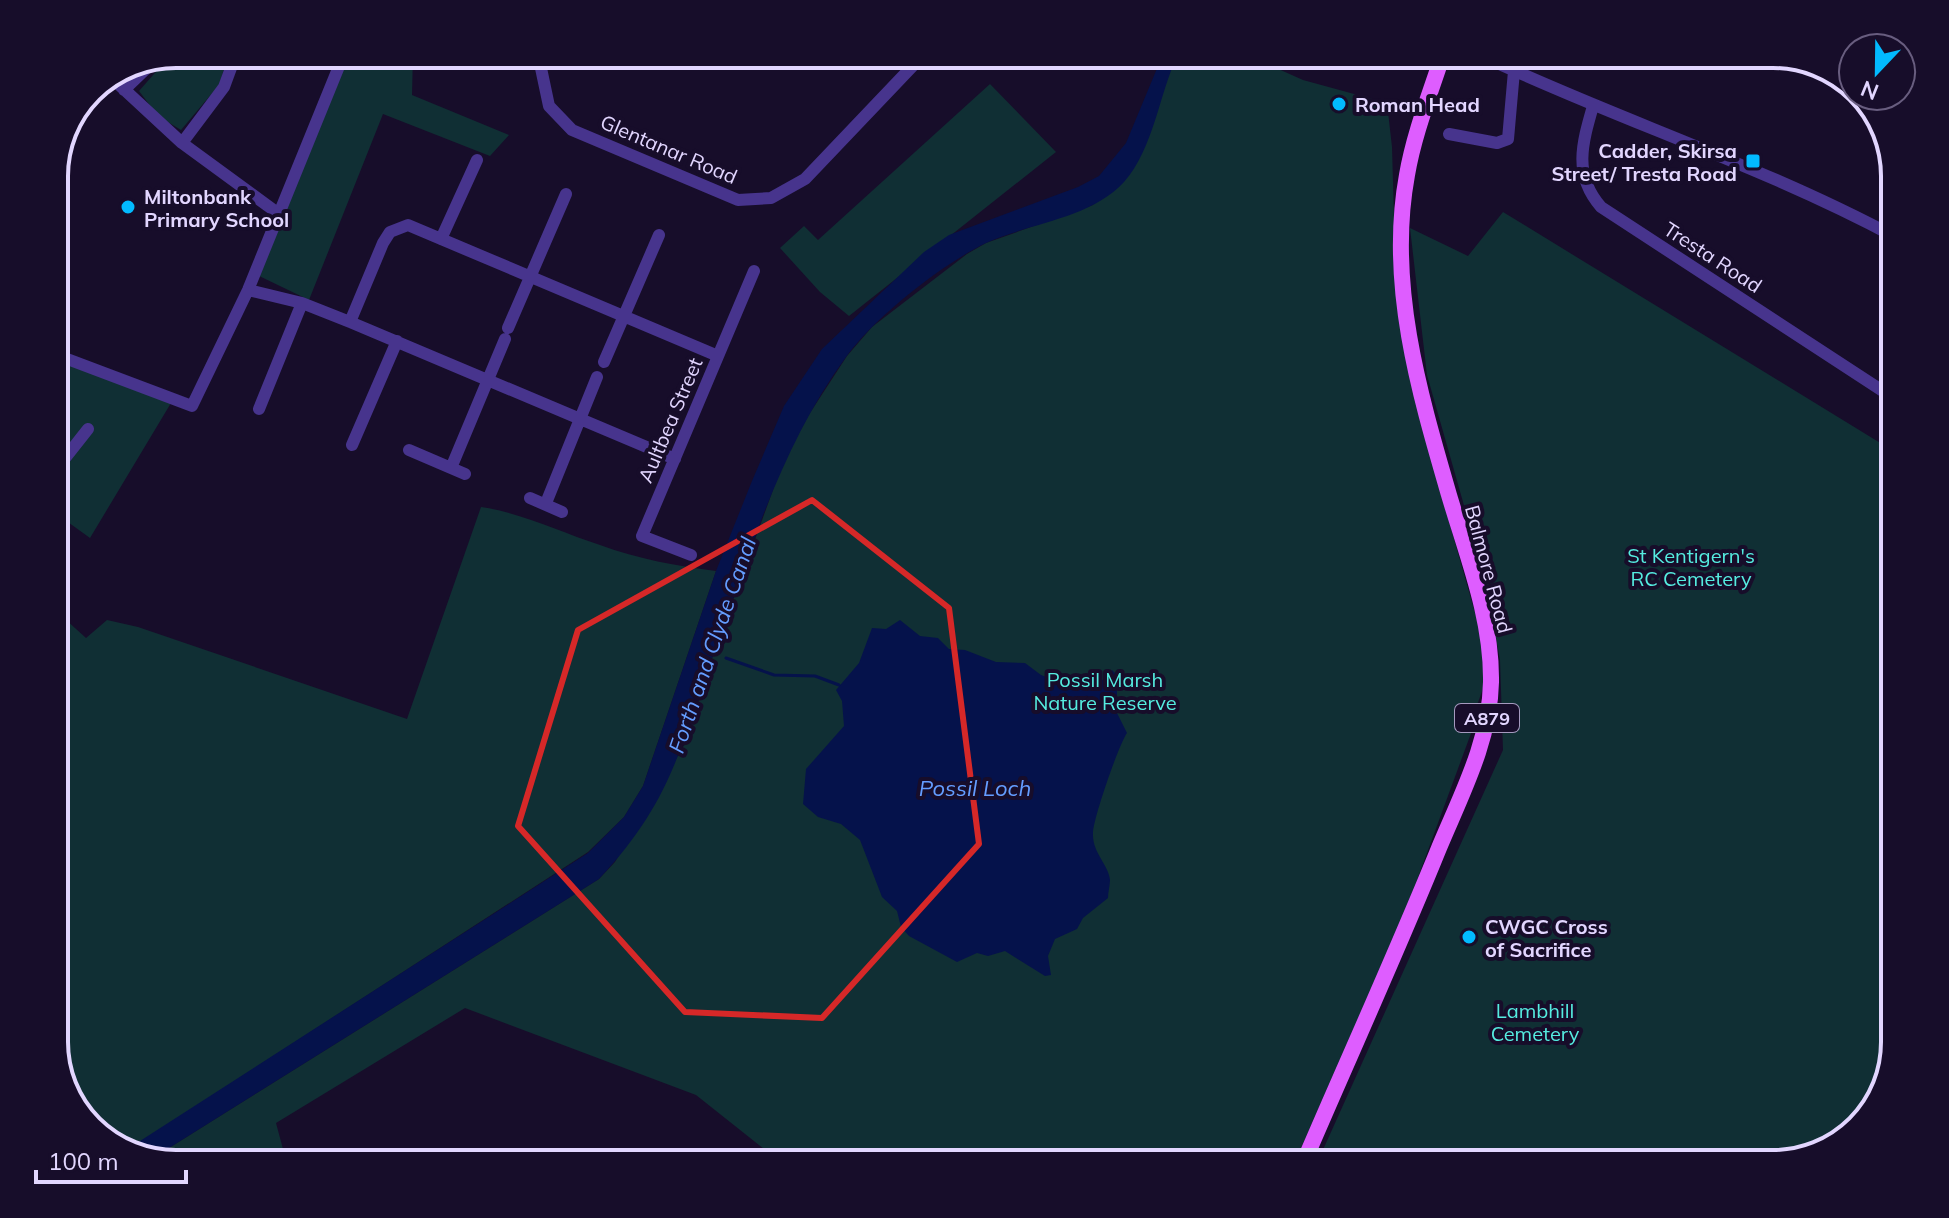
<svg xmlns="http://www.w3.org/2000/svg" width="1949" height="1218" font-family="Mulish,sans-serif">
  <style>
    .green { fill: #102f34 }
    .water { fill: #05124b }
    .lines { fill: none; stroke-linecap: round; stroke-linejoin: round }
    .stream { stroke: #05124b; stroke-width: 3 }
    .minor { stroke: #47348d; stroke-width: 12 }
    .major { stroke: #de5dff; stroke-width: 16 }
    .marked { fill: none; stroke: #d62828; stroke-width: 6; stroke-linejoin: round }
    .poi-dot { fill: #02baff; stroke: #170d2a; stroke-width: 3 }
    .labels { text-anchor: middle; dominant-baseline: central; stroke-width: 8; stroke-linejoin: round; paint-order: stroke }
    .shield { fill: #170d2a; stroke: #a59abf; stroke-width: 2 }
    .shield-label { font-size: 18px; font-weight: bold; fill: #e2d6ff }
    .poi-label { font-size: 20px; font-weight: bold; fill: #e2d6ff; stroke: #170d2a; text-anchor: start }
    .street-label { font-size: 20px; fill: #e2d6ff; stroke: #170d2a }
    .park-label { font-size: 20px; fill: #55ece0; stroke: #170d2a }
    .water-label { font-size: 22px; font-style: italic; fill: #649dff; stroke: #170d2a }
    .rim { fill: none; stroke: #e2d6ff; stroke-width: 4 }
  </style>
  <rect width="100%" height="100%" fill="#170d2a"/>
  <path class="green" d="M 176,54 L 207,54 L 224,69 L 219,85 L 181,130 L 158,116 L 139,91 L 168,58 Z
    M 339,54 L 413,54 L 412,95 L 509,135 L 490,156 L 383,114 L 309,300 L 253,273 Z
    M 1178,54 L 1245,54 L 1303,80 L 1387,103 L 1392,147 L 1396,287 L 1441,493 L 1479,627 L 1486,680 L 1475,711 L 1477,717 L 1406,910 L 1294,1164 L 850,1164 L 840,1160 L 783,1164 L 696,1095 L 465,1008 L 276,1123 L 287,1164 L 176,1164 L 153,1158 L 599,879 L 615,862 L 686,742 L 710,664 L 782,465 L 808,416 L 847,356 L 872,327 L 967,254 L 986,243 L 1093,205 Z
    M 1707,54 C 1746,54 1835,51 1853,92 L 1762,56 Z
    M 990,84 L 1056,152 L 849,316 L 820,292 L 780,248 L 804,226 L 818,240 Z
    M 1503,212 L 1895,452 L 1895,1042 L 1878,1103 L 1834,1147 L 1773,1164 L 1352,1164 L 1322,1152 L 1503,750 L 1500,660 L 1486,583 L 1427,375 L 1410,228 L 1468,256 Z
    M 54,359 L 171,403 L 90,538 L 54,512 Z
    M 481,507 C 522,513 560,532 600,545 C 638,559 677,566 716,571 L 643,786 L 624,817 L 588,852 L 147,1138 L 126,1150 L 115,1147 L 71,1103 L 54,1049 L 54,609 L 86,638 L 107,620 L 138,627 L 407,719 Z"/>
  <path class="water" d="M 1163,54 L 1178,54 C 1159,94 1154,148 1124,182 C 1090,219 1029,223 986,243 C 941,265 876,316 846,357 C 780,447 748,557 711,661 C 679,753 669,804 599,879 L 153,1158 L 126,1150 L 588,853 L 624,817 L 643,786 L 716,571 L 752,481 L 784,406 L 822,349 L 924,252 L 949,235 L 1078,187 L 1099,176 L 1126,143 Z
    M 900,620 L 920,636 L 938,638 L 949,649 L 965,650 L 996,662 L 1025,663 L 1041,675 L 1077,689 L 1105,679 L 1112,670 L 1117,675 L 1117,713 L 1127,733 C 1119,744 1093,819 1093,833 C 1092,853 1109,865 1110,880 C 1110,885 1108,892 1108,898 L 1083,918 L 1077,929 L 1055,939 L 1048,956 L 1051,975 L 1045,976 L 1005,951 L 988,956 L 977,953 L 957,962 L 909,936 L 901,927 L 897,911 L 882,897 L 860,840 L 841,824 L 818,817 L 803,804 L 806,769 L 844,726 L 842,701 L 836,690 L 859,663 L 872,628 L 886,629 Z"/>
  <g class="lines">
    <path class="stream" d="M 726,658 L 774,675 L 815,676 L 839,685"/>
    <path class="minor" d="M 538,54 L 549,106 L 572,130 L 738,200 L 771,198 L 805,179 L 924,54
      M 1478,54 C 1615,119 1761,165 1895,237
      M 114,80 L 182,143 L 279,214
      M 124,90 L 150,65
      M 1593,106 C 1582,144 1573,175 1601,207 L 1895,399
      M 1449,134 L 1497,143 L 1508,139 L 1514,71
      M 182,143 L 224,87 L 231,68 L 222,54
      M 441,239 L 477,160
      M 248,290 L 302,303 L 350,322 L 675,459
      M 350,322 L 383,243 L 390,232 L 408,225 L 718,356
      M 508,328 L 566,194
      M 54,354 L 192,406 L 248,290 L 344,54
      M 604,362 L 659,235
      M 259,409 L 302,303
      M 352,445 L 397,341
      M 409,450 L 465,474
      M 451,468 L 505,339
      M 54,472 L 88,429
      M 530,498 L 562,512
      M 546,503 L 597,377
      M 691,555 L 642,536 L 754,271"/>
    <path class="major" d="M 1303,1164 C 1348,1059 1396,954 1439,848 C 1461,795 1490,741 1491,682 C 1492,618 1467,556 1449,495 C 1419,392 1387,283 1407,175 C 1414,134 1430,94 1443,54"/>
  </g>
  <path class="marked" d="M 812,500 L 949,608 L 979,844 L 822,1018 L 685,1012 L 518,826 L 578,630 Z"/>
  <g class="poi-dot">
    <circle cx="1339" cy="104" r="8"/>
    <rect x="1745" y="153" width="16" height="16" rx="4"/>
    <circle cx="128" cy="207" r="8"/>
    <circle cx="1469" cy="937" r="8"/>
  </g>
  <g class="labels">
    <rect class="shield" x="1455" y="704" width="64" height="28" rx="6"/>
    <g class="shield-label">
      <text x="1487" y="718">A879</text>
    </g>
    <g class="poi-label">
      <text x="1355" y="104">Roman Head</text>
      <text x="1737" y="150" text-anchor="end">Cadder, Skirsa<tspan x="1737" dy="23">Street/ Tresta Road</tspan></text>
      <text x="144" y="196">Miltonbank<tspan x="144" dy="23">Primary School</tspan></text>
      <text x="1485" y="926">CWGC Cross<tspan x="1485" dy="23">of Sacrifice</tspan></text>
    </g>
    <g class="street-label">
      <text transform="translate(669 149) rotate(23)">Glentanar Road</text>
      <text transform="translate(1713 257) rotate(33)">Tresta Road</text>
      <text transform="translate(670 420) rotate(-67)">Aultbea Street</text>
      <text transform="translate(1489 569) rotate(75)">Balmore Road</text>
    </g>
    <g class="park-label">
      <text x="1691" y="555">St Kentigern's<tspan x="1691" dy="23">RC Cemetery</tspan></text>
      <text x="1105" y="679">Possil Marsh<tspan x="1105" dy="23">Nature Reserve</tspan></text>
      <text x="1535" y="1010">Lambhill<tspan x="1535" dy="23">Cemetery</tspan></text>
    </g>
    <g class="water-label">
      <text transform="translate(712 645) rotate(-71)">Forth and Clyde Canal</text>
      <text x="975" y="788">Possil Loch</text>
    </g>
  </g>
  <path d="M0 0H1949V1218H0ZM176 68H1773A108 108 0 0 1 1881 176V1042A108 108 0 0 1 1773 1150H176A108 108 0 0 1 68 1042V176A108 108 0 0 1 176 68Z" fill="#170d2a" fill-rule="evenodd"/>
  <path class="rim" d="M176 68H1773A108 108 0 0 1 1881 176V1042A108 108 0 0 1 1773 1150H176A108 108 0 0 1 68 1042V176A108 108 0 0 1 176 68Z"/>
  <g transform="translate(1877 72) rotate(202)"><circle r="38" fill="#170d2a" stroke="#685d7f" stroke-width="2"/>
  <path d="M0-6L14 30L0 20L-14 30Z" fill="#02baff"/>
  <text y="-12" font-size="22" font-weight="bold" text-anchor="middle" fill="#e2d6ff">N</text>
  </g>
  <path d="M36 1170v12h150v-12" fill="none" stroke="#e2d6ff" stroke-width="4"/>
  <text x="48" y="1170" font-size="24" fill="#e2d6ff" stroke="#170d2a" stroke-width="6" paint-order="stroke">100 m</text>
</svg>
